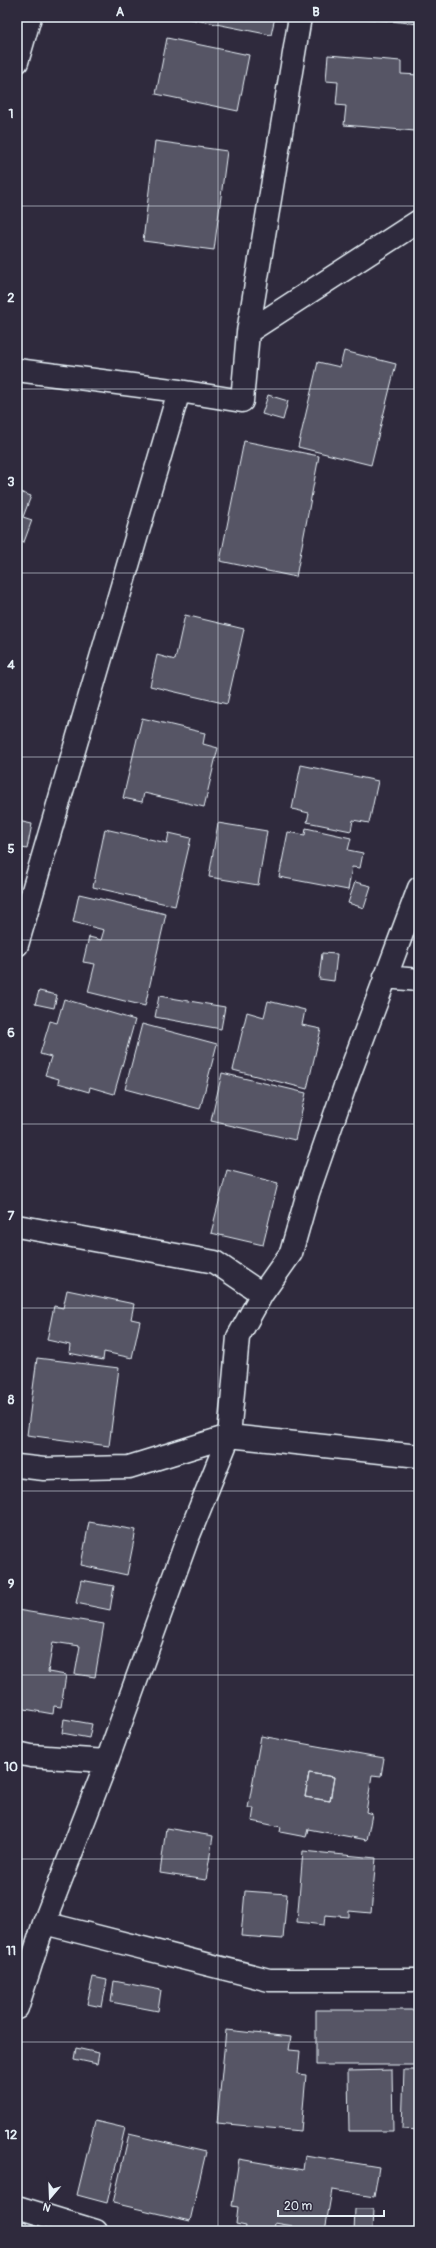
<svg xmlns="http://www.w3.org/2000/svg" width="436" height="2248" font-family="Pangolin,sans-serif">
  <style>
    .building { fill: #575565; stroke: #e8f1f8; fill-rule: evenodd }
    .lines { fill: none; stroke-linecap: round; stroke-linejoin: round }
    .street-casing { stroke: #e8f1f8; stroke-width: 25 }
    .street { stroke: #2f2a3d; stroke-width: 22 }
    .grid { fill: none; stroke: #e8f1f8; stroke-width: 1; stroke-opacity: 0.55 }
    .neatline { fill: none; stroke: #e8f1f8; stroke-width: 1.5 }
    .grid-label { font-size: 13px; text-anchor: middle; font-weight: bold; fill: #e8f1f8 }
  </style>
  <rect width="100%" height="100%" fill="#2f2a3d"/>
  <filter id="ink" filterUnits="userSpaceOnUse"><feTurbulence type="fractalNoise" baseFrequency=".025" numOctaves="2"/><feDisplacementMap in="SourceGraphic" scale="8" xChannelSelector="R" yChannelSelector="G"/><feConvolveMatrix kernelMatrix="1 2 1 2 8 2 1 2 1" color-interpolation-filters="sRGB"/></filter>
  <g filter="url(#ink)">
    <path class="building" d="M 192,17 L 275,17 L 271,35 L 191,19 Z
      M 352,17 L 419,17 L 419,24 Z
      M 167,38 L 249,55 L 238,111 L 156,94 Z
      M 328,55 L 401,61 L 401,74 L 419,75 L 415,131 L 344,125 L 346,106 L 336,105 L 338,82 L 326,81 Z
      M 155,141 L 227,151 L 214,250 L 143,241 Z
      M 17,224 L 21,225 L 17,243 Z
      M 344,351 L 396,364 L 371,465 L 298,447 L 318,362 L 340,367 Z
      M 268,395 L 288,401 L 283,420 L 262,414 Z
      M 244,441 L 319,456 L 296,577 L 220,561 Z
      M 17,491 L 31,496 L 23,517 L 32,520 L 24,542 L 20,541 L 17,549 Z
      M 185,615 L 244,629 L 227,704 L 150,686 L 157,655 L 175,660 Z
      M 142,718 L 205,733 L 203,744 L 218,748 L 204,807 L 144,793 L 142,802 L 123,798 Z
      M 301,765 L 378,781 L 369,823 L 353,820 L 351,831 L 307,822 L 309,813 L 292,809 Z
      M 18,821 L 32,824 L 27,849 L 17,847 Z
      M 218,823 L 267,831 L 258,885 L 209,877 Z
      M 306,828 L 351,838 L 348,850 L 363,853 L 360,868 L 352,867 L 348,890 L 279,877 L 288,832 L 305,835 Z
      M 105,829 L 167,843 L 169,833 L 191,838 L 175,906 L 93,887 Z
      M 355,882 L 371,886 L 364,908 L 348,903 Z
      M 79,894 L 166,914 L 145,1006 L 88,992 L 95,964 L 83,962 L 89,937 L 101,940 L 104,930 L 73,922 Z
      M 322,953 L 337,954 L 334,981 L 319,979 Z
      M 39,991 L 57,995 L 54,1008 L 35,1004 Z
      M 159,996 L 225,1007 L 221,1029 L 155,1017 Z
      M 64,999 L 135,1020 L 114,1094 L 90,1087 L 89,1092 L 58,1083 L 59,1079 L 45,1075 L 51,1057 L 40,1054 L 50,1021 L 57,1023 Z
      M 268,1001 L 305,1010 L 302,1025 L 321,1029 L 307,1089 L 233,1070 L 247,1012 L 264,1017 Z
      M 142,1024 L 217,1044 L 200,1109 L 125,1089 Z
      M 17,1070 L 23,1072 L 17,1088 Z
      M 222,1073 L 306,1093 L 295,1140 L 211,1121 Z
      M 227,1170 L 278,1183 L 263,1245 L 211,1233 Z
      M 67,1290 L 134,1304 L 131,1319 L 140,1321 L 132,1358 L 104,1352 L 103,1360 L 69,1353 L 70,1345 L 47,1340 L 54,1306 L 63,1308 Z
      M 37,1358 L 119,1368 L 109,1446 L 27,1435 Z
      M 89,1522 L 136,1530 L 127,1575 L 81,1565 Z
      M 81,1580 L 114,1586 L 110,1610 L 76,1603 Z
      M 17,1610 L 104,1624 L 95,1677 L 75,1674 L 80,1646 L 53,1642 L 48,1672 L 66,1675 L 61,1707 L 54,1706 L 53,1714 L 19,1708 L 20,1700 L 17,1700 Z
      M 64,1719 L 92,1724 L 89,1738 L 62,1733 Z
      M 261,1736 L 384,1758 L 381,1776 L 372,1775 L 366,1812 L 372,1814 L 367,1840 L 308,1829 L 306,1837 L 280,1832 L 281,1827 L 252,1821 L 254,1808 L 248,1808 ZM 309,1773 L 334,1777 L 330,1801 L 305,1797 Z
      M 309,1773 L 334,1777 L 330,1801 L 305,1797 Z
      M 166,1828 L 213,1836 L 206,1880 L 160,1873 Z
      M 303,1851 L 376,1858 L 371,1913 L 349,1911 L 349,1917 L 325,1915 L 324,1925 L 297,1922 Z
      M 245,1891 L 287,1894 L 283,1939 L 241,1936 Z
      M 93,1977 L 107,1980 L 102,2007 L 87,2004 Z
      M 114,1981 L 161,1990 L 158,2011 L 111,2002 Z
      M 316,2010 L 419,2010 L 419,2065 L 316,2065 Z
      M 226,2030 L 291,2037 L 289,2050 L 300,2051 L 298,2074 L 306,2075 L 301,2131 L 217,2123 Z
      M 76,2048 L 99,2053 L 97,2064 L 74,2059 Z
      M 392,2070 L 393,2131 L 349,2131 L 348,2071 Z
      M 404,2070 L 419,2070 L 419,2130 L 402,2129 Z
      M 95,2121 L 125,2128 L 107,2203 L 77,2195 Z
      M 129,2134 L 206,2152 L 190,2221 L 113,2203 Z
      M 305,2155 L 379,2167 L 374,2197 L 332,2190 L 325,2231 L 292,2231 L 293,2226 L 275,2223 L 274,2231 L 260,2229 L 260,2231 L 245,2231 L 246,2226 L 236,2224 L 238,2207 L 232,2206 L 239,2159 L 303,2170 Z
      M 355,2209 L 373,2209 L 372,2231 L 354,2231 Z"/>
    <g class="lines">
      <defs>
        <path id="street" d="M 17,62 L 30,17
          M 248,332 L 300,17
          M 17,370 L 179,391 L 17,945
          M 179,391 L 242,401 L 248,332 L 419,221
          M 385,977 L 419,980
          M 17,1226 L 215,1262 L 262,1294
          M 17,1466 L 44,1469 L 129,1467 L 229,1436 L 419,1456
          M 17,1753 L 31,1756 L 107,1761
          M 44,1923 L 269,1980 L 419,1980
          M 17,2008 L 44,1923 L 107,1761 L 187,1540 L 229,1436 L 238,1337 L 262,1294 L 291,1253 L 308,1193 L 345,1086 L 419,888
          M 17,2207 L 96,2231"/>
      </defs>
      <use href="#street" class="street-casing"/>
      <use href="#street" class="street"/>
    </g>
  </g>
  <path class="grid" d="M 218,17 L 218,2231M 17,206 L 419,206M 17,389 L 419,389M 17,573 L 419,573M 17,757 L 419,757M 17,940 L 419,940M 17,1124 L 419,1124M 17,1308 L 419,1308M 17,1491 L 419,1491M 17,1675 L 419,1675M 17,1859 L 419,1859M 17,2042 L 419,2042"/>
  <rect width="436" height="2248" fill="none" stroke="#2f2a3d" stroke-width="44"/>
  <g transform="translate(50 2198) rotate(199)" stroke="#2f2a3d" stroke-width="3" paint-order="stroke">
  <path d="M0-3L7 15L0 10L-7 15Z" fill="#e8f1f8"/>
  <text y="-6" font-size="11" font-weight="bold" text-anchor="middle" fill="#e8f1f8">N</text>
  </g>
  <path d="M278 2210v6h106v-6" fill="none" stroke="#e8f1f8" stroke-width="2"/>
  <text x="284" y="2210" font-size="12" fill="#e8f1f8" stroke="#2f2a3d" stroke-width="3" paint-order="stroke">20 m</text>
  <rect x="22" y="22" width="392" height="2204" class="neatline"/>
  <g class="grid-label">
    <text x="120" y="16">A</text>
    <text x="316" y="16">B</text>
    <text x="11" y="118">1</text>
    <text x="11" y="302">2</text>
    <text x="11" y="486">3</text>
    <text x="11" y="669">4</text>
    <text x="11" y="853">5</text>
    <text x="11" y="1037">6</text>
    <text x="11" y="1220">7</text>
    <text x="11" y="1404">8</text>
    <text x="11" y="1588">9</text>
    <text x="11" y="1771">10</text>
    <text x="11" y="1955">11</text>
    <text x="11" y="2139">12</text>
  </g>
</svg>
